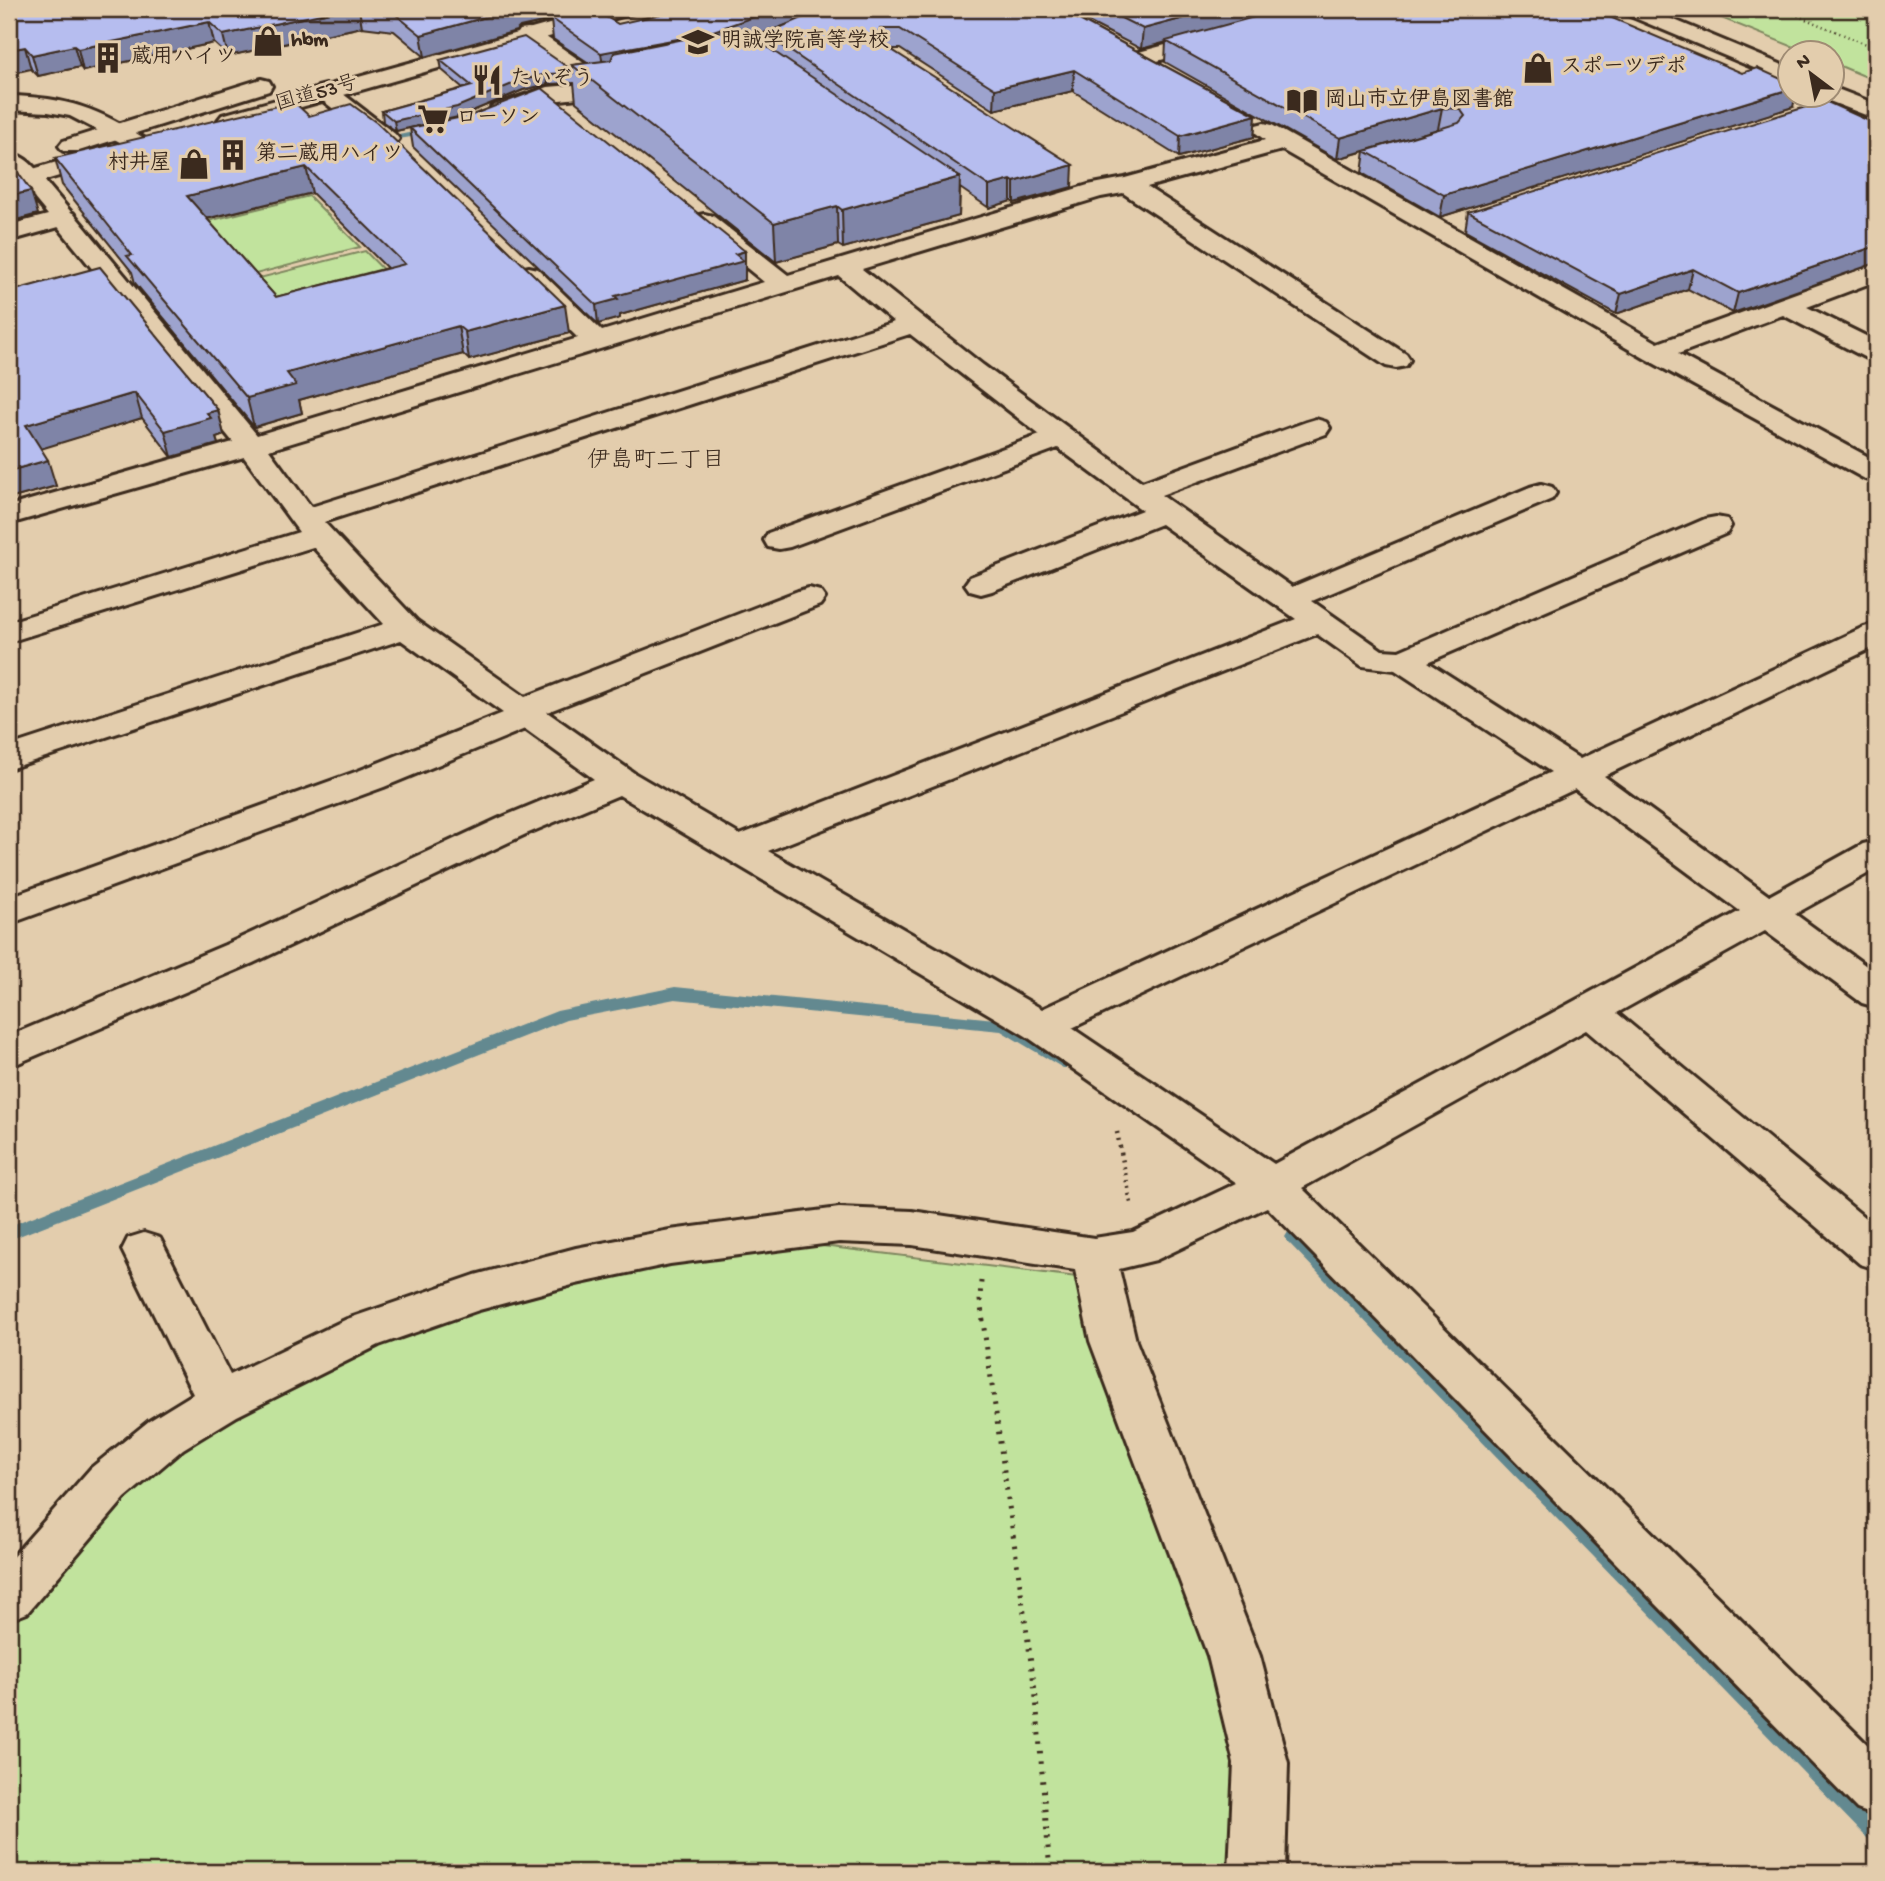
<svg xmlns="http://www.w3.org/2000/svg" width="1885" height="1881" font-family="'Gochi Hand','Klee One',sans-serif">
  <style>
    .green { fill: #c1e39d; stroke: #7e865e; stroke-width: 2 }
    .lines { fill: none; stroke-linecap: round; stroke-linejoin: round }
    .stream { fill: #638990; fill-rule: evenodd }
    .street-casing { stroke: #3b2a1e; stroke-width: 6 }
    .secondary-casing { stroke: #3b2a1e; stroke-width: 6 }
    .highway-casing { stroke: #3b2a1e; stroke-width: 6 }
    .path-far2 { stroke: #3b2a1e; stroke-width: 2.5; stroke-dasharray: 1 3.5; stroke-linecap: butt }
    .path-far1 { stroke: #3b2a1e; stroke-width: 4.5; stroke-dasharray: 2 5; stroke-linecap: butt }
    .path { stroke: #3b2a1e; stroke-width: 5; stroke-dasharray: 2.5 7; stroke-linecap: butt }
    .street { fill: #e3cdad; fill-rule: evenodd }
    .secondary { fill: #e3cdad; fill-rule: evenodd }
    .highway { fill: #e3cdad; fill-rule: evenodd }
    .wall { fill: #9da3ce; stroke: #3b2a1e; stroke-width: 2; fill-rule: evenodd }
    .shaded-wall { fill: #7f84a7; stroke: #3b2a1e; stroke-width: 2 }
    .building { fill: #b6bdef; stroke: #3b2a1e; stroke-width: 2; fill-rule: evenodd }
    .labels { text-anchor: middle; dominant-baseline: central; stroke-width: 6; stroke-linejoin: round; paint-order: stroke }
    .far-poi-label { font-size: 21px; font-weight: bold; fill: #3b2a1e; stroke: #e3cdad; text-anchor: start }
    .far-street-label { font-size: 21px; fill: #3b2a1e; stroke: #e3cdad }
    .far-neighbourhood-label { font-size: 23px; fill: #3b2a1e; stroke: #e3cdad }
  </style>
  <rect width="100%" height="100%" fill="#e3cdad"/>
  <filter id="ink" filterUnits="userSpaceOnUse"><feTurbulence type="fractalNoise" baseFrequency=".0143" numOctaves="2"/><feDisplacementMap in="SourceGraphic" scale="14" xChannelSelector="R" yChannelSelector="G"/><feConvolveMatrix kernelMatrix="1 2 1 2 8 2 1 2 1" color-interpolation-filters="sRGB"/></filter>
  <g filter="url(#ink)">
    <path class="green" d="M 1699,9 L 1876,9 L 1876,81 L 1833,63 L 1832,52 L 1806,52 Z
      M 309,196 L 360,247 L 248,276 L 200,223 Z
      M 365,251 L 403,290 L 200,344 L 166,302 Z
      M 814,1245 L 1077,1277 L 1220,1663 L 1242,1764 L 1235,1872 L 9,1872 L 9,1628 L 134,1488 L 206,1433 L 303,1380 L 392,1339 L 467,1314 L 641,1269 Z"/>
    <g class="lines">
      <path class="stream" d="M 432,128 L 437,131 L 435,133 L 399,139 L 394,136 Z
        M 675,987 L 1005,1020 L 1075,1060 L 1077,1064 L 1075,1068 L 1063,1068 L 1001,1031 L 675,999 L 566,1020 L 9,1240 L 9,1226 L 557,1011 Z
        M 1294,1230 L 1300,1232 L 1876,1815 L 1876,1842 L 1868,1839 L 1288,1242 L 1285,1237 L 1288,1232 Z"/>
      <defs>
        <path id="street" d="M 528,29 L 536,30 L 614,84 L 617,89 L 614,94 L 551,101 L 508,116 L 492,116 L 489,111 L 492,106 L 548,87 L 584,84 L 520,40 L 517,35 L 520,30 Z
          M 1215,32 L 1223,33 L 1226,38 L 1223,43 L 1139,66 L 1131,64 L 1128,59 L 1131,54 Z
          M 326,85 L 334,87 L 395,134 L 399,139 L 395,144 L 379,144 L 318,97 L 315,92 L 318,87 Z
          M 1264,123 L 1272,125 L 1658,343 L 1876,264 L 1876,281 L 1807,307 L 1876,341 L 1876,360 L 1866,358 L 1783,315 L 1678,354 L 1876,461 L 1876,482 L 1865,479 L 1646,359 L 1282,150 L 1147,187 L 1406,354 L 1410,360 L 1406,366 L 1396,368 L 1386,366 L 1123,193 L 1101,197 L 862,269 L 983,365 L 1142,482 L 1306,422 L 1316,419 L 1326,422 L 1330,428 L 1326,434 L 1161,495 L 1292,587 L 1530,487 L 1541,484 L 1552,487 L 1556,493 L 1552,499 L 1312,601 L 1382,650 L 1399,651 L 1705,519 L 1716,517 L 1727,519 L 1731,526 L 1727,533 L 1428,662 L 1580,759 L 1864,627 L 1876,624 L 1876,646 L 1604,776 L 1769,896 L 1863,844 L 1876,841 L 1876,869 L 1795,914 L 1876,973 L 1876,1007 L 1862,1003 L 1765,931 L 1617,1013 L 1876,1227 L 1876,1269 L 1860,1264 L 1586,1030 L 1302,1188 L 1876,1753 L 1876,1816 L 1857,1809 L 1267,1207 L 1156,1260 L 1119,1269 L 1136,1341 L 1260,1656 L 1288,1763 L 1285,1872 L 1229,1872 L 1234,1763 L 1208,1656 L 1090,1341 L 1075,1270 L 912,1245 L 839,1242 L 670,1264 L 576,1284 L 479,1310 L 379,1345 L 237,1416 L 183,1449 L 125,1498 L 27,1613 L 9,1620 L 9,1561 L 91,1468 L 149,1421 L 193,1394 L 122,1250 L 128,1238 L 144,1233 L 160,1238 L 230,1375 L 347,1319 L 475,1275 L 576,1248 L 670,1230 L 839,1208 L 912,1211 L 1094,1238 L 1133,1232 L 1237,1183 L 1026,1036 L 619,795 L 526,834 L 253,963 L 9,1067 L 9,1036 L 225,945 L 500,818 L 594,779 L 525,729 L 384,787 L 9,924 L 9,897 L 358,771 L 503,713 L 401,640 L 9,769 L 9,746 L 384,624 L 313,547 L 9,642 L 9,622 L 299,532 L 244,457 L 9,524 L 9,506 L 233,442 L 55,223 L 52,218 L 55,213 L 64,211 L 73,213 L 257,435 L 578,338 L 520,281 L 516,275 L 520,269 L 529,267 L 538,269 L 602,331 L 764,282 L 695,226 L 692,221 L 695,216 L 704,214 L 713,216 L 788,275 L 1088,185 L 1125,178 L 1265,140 L 1252,130 L 1256,125 ZM 839,276 L 894,322 L 311,507 L 269,450 ZM 910,334 L 1040,435 L 768,533 L 764,540 L 768,547 L 779,549 L 790,547 L 1058,448 L 1142,510 L 970,577 L 965,584 L 970,591 L 981,594 L 992,591 L 1161,524 L 1296,619 L 740,835 L 634,773 L 547,712 L 820,605 L 825,598 L 820,591 L 809,588 L 798,591 L 525,697 L 417,621 L 324,522 ZM 1317,634 L 1362,666 L 1395,670 L 1551,772 L 1042,1009 L 768,851 ZM 1575,789 L 1740,911 L 1274,1164 L 1072,1028 Z
          M 16,155 C 31,159 43,178 52,191 L 49,196 C 28,201 9,176 9,157 Z"/>
        <path id="secondary" d="M 1620,9 L 1648,9 L 1790,68 L 1790,83 L 1623,13 Z
          M 1832,87 L 1876,104 L 1876,119 L 1824,99 L 1821,94 L 1832,94 Z
          M 9,96 C 66,97 100,109 147,140 L 151,145 L 147,150 L 139,152 L 70,116 L 48,112 L 9,110 Z
          M 40,184 L 49,186 L 76,218 L 73,223 L 9,241 L 9,225 L 48,215 L 28,191 L 31,186 Z"/>
        <path id="highway" d="M 603,9 L 637,9 L 633,13 L 238,125 L 222,125 L 218,120 L 222,115 Z
          M 261,79 L 269,81 L 272,86 L 269,91 L 79,151 L 63,151 L 59,146 L 63,141 Z
          M 108,147 L 116,149 L 120,154 L 116,159 L 9,191 L 9,176 Z"/>
      </defs>
      <use href="#street" class="street-casing"/>
      <use href="#secondary" class="secondary-casing"/>
      <use href="#highway" class="highway-casing"/>
      <path class="path-far2" d="M 1781,9 L 1876,48
        M 1802,46 L 1819,52"/>
      <path class="path-far1" d="M 1117,1132 L 1131,1203"/>
      <path class="path" d="M 981,1281 L 980,1300 L 1036,1698 L 1050,1872"/>
      <use href="#street" class="street"/>
      <use href="#secondary" class="secondary"/>
      <use href="#highway" class="highway"/>
    </g>
    <path class="wall" d="M 9,9 L 573,9 L 573,12 L 618,24 L 1059,9 L 1256,115 L 1254,137 L 1179,157 L 1073,91 L 994,110 L 900,49 L 891,49 L 1072,187 L 1014,203 L 1011,201 L 989,208 L 960,188 L 959,216 L 843,248 L 838,245 L 776,262 L 576,102 L 574,83 L 548,84 L 523,90 L 458,117 L 396,131 L 383,122 L 382,111 L 463,88 L 442,70 L 440,60 L 573,71 L 572,65 L 589,63 L 553,39 L 551,20 L 520,27 L 516,31 L 425,57 L 394,31 L 362,27 L 228,56 L 214,43 L 83,71 L 80,67 L 38,76 L 31,69 ZM 785,26 L 765,34 L 766,46 L 753,37 Z
      M 1063,9 L 1591,9 L 1793,107 L 1440,217 L 1362,173 L 1365,151 L 1337,159 L 1165,62 L 1166,42 L 1141,49 Z
      M 309,116 L 569,333 L 469,360 L 463,354 L 299,400 L 302,413 L 254,427 L 135,283 L 132,272 L 62,185 L 55,158 ZM 312,193 L 387,268 L 276,297 L 207,219 Z
      M 1876,124 L 1733,313 L 1688,289 L 1616,314 L 1465,231 L 1468,212 Z
      M 410,128 L 745,251 L 745,280 L 620,315 L 620,318 L 598,324 L 413,147 Z
      M 15,290 L 218,410 L 224,435 L 216,438 L 218,444 L 172,457 L 142,418 L 41,448 L 56,486 L 9,499 Z"/>
    <path class="shaded-wall" d="M 9,9 L 57,9 L 9,18 Z
      M 344,9 L 359,9 L 362,27 L 228,56 L 223,35 Z
      M 515,9 L 573,9 L 574,15 L 551,18 L 551,20 L 520,27 L 516,31 L 425,57 L 421,35 Z
      M 776,9 L 876,9 L 811,16 L 706,54 L 604,73 L 601,53 Z
      M 1218,9 L 1289,9 L 1141,49 L 1143,29 Z
      M 209,22 L 214,43 L 83,71 L 78,49 Z
      M 74,46 L 80,67 L 38,76 L 32,55 Z
      M 25,47 L 31,69 L 9,74 L 9,50 Z
      M 1074,70 L 1073,91 L 994,110 L 995,89 Z
      M 547,74 L 548,84 L 523,90 L 458,117 L 396,131 L 394,121 L 522,80 Z
      M 1790,89 L 1790,94 L 1796,94 L 1793,107 L 1440,217 L 1444,195 Z
      M 1442,108 L 1438,129 L 1337,159 L 1340,138 Z
      M 1256,115 L 1254,137 L 1179,157 L 1180,136 Z
      M 1073,165 L 1072,187 L 1014,203 L 1014,182 Z
      M 306,167 L 312,193 L 193,222 L 187,196 Z
      M 960,177 L 959,216 L 843,248 L 842,210 Z
      M 1011,180 L 1011,201 L 989,208 L 989,186 Z
      M 31,191 L 38,214 L 9,222 L 9,196 Z
      M 837,206 L 838,245 L 776,262 L 774,223 Z
      M 1876,246 L 1876,263 L 1733,313 L 1738,293 Z
      M 745,251 L 745,280 L 620,315 L 620,318 L 598,324 L 596,305 L 615,296 Z
      M 1693,269 L 1688,289 L 1616,314 L 1621,294 Z
      M 565,305 L 569,333 L 469,360 L 465,332 Z
      M 458,326 L 463,354 L 299,400 L 302,413 L 254,427 L 247,398 L 287,373 Z
      M 135,393 L 142,418 L 34,451 L 26,425 Z
      M 218,410 L 224,435 L 216,438 L 218,444 L 172,457 L 165,431 L 207,413 Z
      M 48,460 L 56,486 L 9,499 L 9,471 Z"/>
    <path class="building" d="M 31,9 L 344,9 L 223,35 L 209,22 L 78,49 L 74,46 L 32,55 L 25,47 L 9,50 L 9,13 Z
      M 381,9 L 515,9 L 421,35 L 390,10 Z
      M 585,9 L 593,9 L 618,24 L 683,9 L 776,9 L 705,34 L 601,53 L 551,18 Z
      M 852,9 L 1059,9 L 1256,115 L 1180,136 L 1074,70 L 995,89 L 900,29 L 880,29 L 877,37 L 881,43 L 1073,165 L 1014,182 L 1011,180 L 989,186 L 765,34 L 816,12 Z
      M 1103,9 L 1218,9 L 1143,29 Z
      M 1284,9 L 1591,9 L 1742,73 L 1757,68 L 1790,83 L 1790,89 L 1444,195 L 1365,151 L 1459,123 L 1465,116 L 1460,109 L 1442,108 L 1340,138 L 1166,41 Z
      M 739,28 L 960,177 L 842,210 L 837,206 L 774,223 L 572,65 L 611,60 L 614,53 Z
      M 524,37 L 573,71 L 573,73 L 547,74 L 522,80 L 457,107 L 394,121 L 382,111 L 472,86 L 440,60 Z
      M 542,88 L 745,251 L 735,254 L 744,261 L 615,296 L 618,299 L 596,305 L 410,128 L 472,115 Z
      M 1825,101 L 1876,124 L 1876,188 L 1873,190 L 1876,191 L 1876,246 L 1738,293 L 1693,269 L 1621,294 L 1468,212 Z
      M 294,102 L 309,116 L 351,104 L 377,123 L 565,305 L 465,332 L 458,326 L 287,373 L 296,385 L 247,398 L 127,256 L 132,255 L 55,158 ZM 306,167 L 405,264 L 276,297 L 187,196 Z
      M 14,167 L 31,191 L 9,196 L 9,168 Z
      M 100,267 L 218,410 L 207,413 L 211,418 L 165,431 L 135,393 L 26,425 L 48,460 L 9,471 L 9,283 L 15,290 Z"/>
  </g>
  <defs>
    <symbol id="shop-bare" viewBox="-9 -9 18 18"><path d="M-5-2.5h2.3a2.7 3.5 0 0 1 5.4 0H5L5.5 6h-11ZM-1.5-2.5h3a1.5 2.3 0 0 0-3 0Z" fill="#3b2a1e" stroke="#e3cdad" stroke-width="2.5" paint-order="stroke"/></symbol>
    <symbol id="school-bare" viewBox="-9 -9 18 18"><path d="M0-5L7-2L0 1L-7-2ZM-4 1L0 2.5L4 1V4Q0 6-4 4Z" fill="#3b2a1e" stroke="#e3cdad" stroke-width="2.5" paint-order="stroke"/></symbol>
    <symbol id="building-bare" viewBox="-9 -9 18 18"><path d="M-4-6H4V6H1V3H-1V6H-4ZM-2.5-4.3h1.7v1.8h-1.7ZM.8-4.3h1.7v1.8H.8ZM-2.5-1h1.7V.8h-1.7ZM.8-1h1.7V.8H.8Z" fill="#3b2a1e" stroke="#e3cdad" stroke-width="2.5" paint-order="stroke"/></symbol>
    <symbol id="restaurant-bare" viewBox="-9 -9 18 18"><path d="M-5-6h1v4h1v-4h1v4h1v-4h1v5L-1.5 .5V6h-2V.5L-5-1ZM5-6V6H3V1.5H1.5Q1.5-4 5-6Z" fill="#3b2a1e" stroke="#e3cdad" stroke-width="2.5" paint-order="stroke"/></symbol>
    <symbol id="library-bare" viewBox="-9 -9 18 18"><path d="M-6-4Q-3-5.5-.7-3.5V5Q-3 3-6 4ZM6-4Q3-5.5 .7-3.5V5Q3 3 6 4Z" fill="#3b2a1e" stroke="#e3cdad" stroke-width="2.5" paint-order="stroke"/></symbol>
    <symbol id="supermarket-bare" viewBox="-9 -9 18 18"><path d="M-6-5.5h2.5l.6 2H6L4.5 2H-2.5L-4.4-4H-6ZM-1.5 3.2a1.3 1.3 0 1 0 .1 0ZM3 3.2a1.3 1.3 0 1 0 .1 0Z" fill="#3b2a1e" stroke="#e3cdad" stroke-width="2.5" paint-order="stroke"/></symbol>
  </defs>
  <g fill-rule="evenodd">
    <use href="#shop-bare" x="246" y="19" width="44" height="44"/>
    <use href="#school-bare" x="676" y="20" width="44" height="44"/>
    <use href="#building-bare" x="86" y="36" width="44" height="44"/>
    <use href="#shop-bare" x="1516" y="46" width="44" height="44"/>
    <use href="#restaurant-bare" x="465" y="58" width="44" height="44"/>
    <use href="#library-bare" x="1280" y="79" width="44" height="44"/>
    <use href="#supermarket-bare" x="411" y="97" width="44" height="44"/>
    <use href="#building-bare" x="211" y="133" width="44" height="44"/>
    <use href="#shop-bare" x="172" y="142" width="44" height="44"/>
  </g>
  <g class="labels">
    <g class="far-poi-label">
      <text x="291" y="41">hbm</text>
      <text x="721" y="42">明誠学院高等学校</text>
      <text x="131" y="58">蔵用ハイツ</text>
      <text x="1561" y="68">スポーツデポ</text>
      <text x="510" y="80">たいぞう</text>
      <text x="1325" y="101">岡山市立伊島図書館</text>
      <text x="456" y="119">ローソン</text>
      <text x="256" y="155">第二蔵用ハイツ</text>
      <text x="171" y="164" text-anchor="end">村井屋</text>
    </g>
    <g class="far-street-label">
      <text transform="translate(317 95) rotate(-16)">国道53号</text>
    </g>
    <g class="far-neighbourhood-label">
      <text x="656" y="461">伊島町二丁目</text>
    </g>
  </g>
  <rect width="1885" height="1881" fill="none" stroke="#e3cdad" stroke-width="35"/>
  <rect x="18" y="18" width="1850" height="1846" fill="none" stroke="#3b2a1e" stroke-width="2.5" filter="url(#ink)"/>
  <g transform="translate(1811 74) rotate(328)"><circle r="33" fill="#e3cdad" stroke="#a08c74" stroke-width="2"/>
  <path d="M0-5L12 26L0 18L-12 26Z" fill="#3b2a1e"/>
  <text y="-10" font-size="19" font-weight="bold" text-anchor="middle" fill="#3b2a1e">N</text>
  </g>
</svg>
